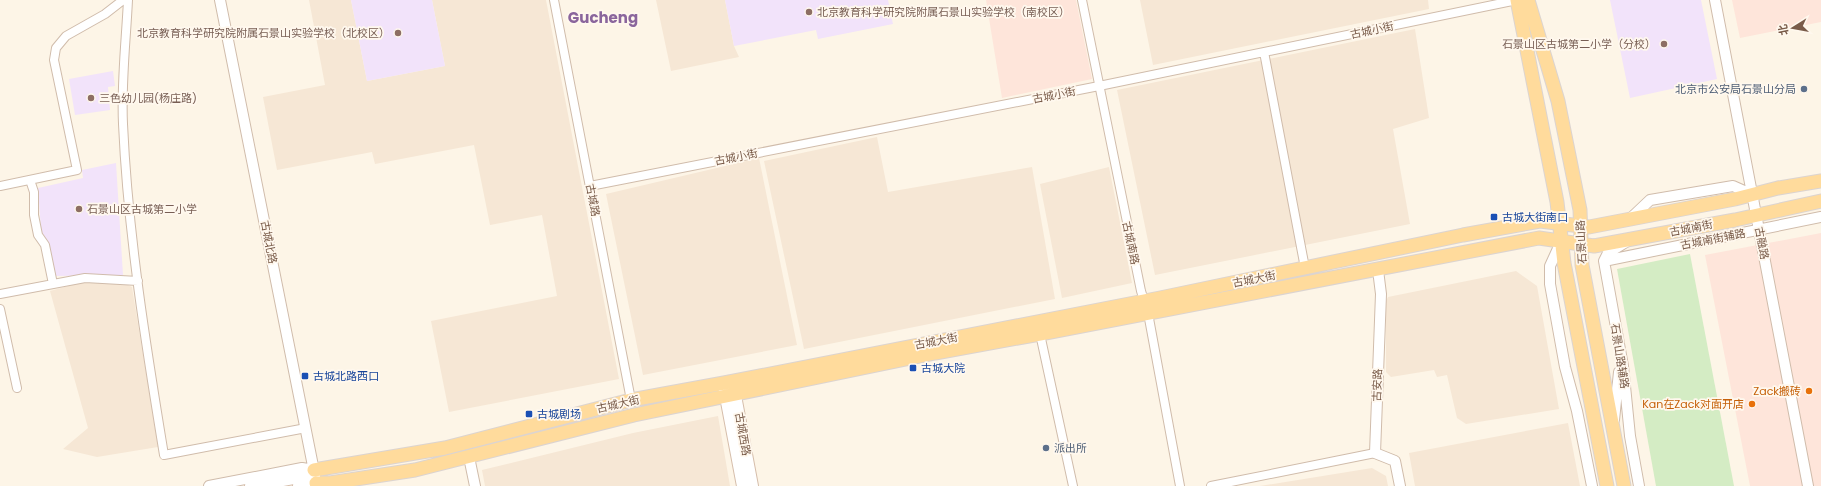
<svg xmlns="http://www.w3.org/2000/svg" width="1821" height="486" font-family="Poppins,'Noto Sans SC',sans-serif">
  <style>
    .residential { fill: #f6e7d5 }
    .commercial { fill: #fee5da }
    .education { fill: #f2e3fa }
    .green { fill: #d4ecc4 }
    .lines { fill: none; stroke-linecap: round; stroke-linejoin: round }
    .minor-casing { stroke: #d0bcab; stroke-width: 10 }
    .tertiary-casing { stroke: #d0bcab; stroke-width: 12 }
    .secondary-casing { stroke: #d6beab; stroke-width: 14 }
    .primary-casing { stroke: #dcd4d0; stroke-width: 15 }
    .minor { stroke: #fff; stroke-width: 8 }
    .tertiary { stroke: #fff; stroke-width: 10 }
    .secondary { stroke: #fff; stroke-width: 12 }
    .primary { stroke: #ffdb9c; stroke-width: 13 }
    .education-dot { fill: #8d6e63; stroke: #fff8ee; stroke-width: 1.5 }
    .service-dot { fill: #5c6f8a; stroke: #fff8ee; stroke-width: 1.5 }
    .transit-dot { fill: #1a4fb4; stroke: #fff8ee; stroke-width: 1.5 }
    .food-dot { fill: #e8710a; stroke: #fff8ee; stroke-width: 1.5 }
    .labels { text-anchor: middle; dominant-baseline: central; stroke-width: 3.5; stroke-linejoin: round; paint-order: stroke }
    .education-label { font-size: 11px; fill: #785e54; stroke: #fff8ee; text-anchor: start }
    .street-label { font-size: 11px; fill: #795b49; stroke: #fff8ee }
    .service-label { font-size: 11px; fill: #4e5e75; stroke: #fff8ee; text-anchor: end }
    .transit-label { font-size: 11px; fill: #164399; stroke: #fff8ee; text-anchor: start }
    .food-label { font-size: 11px; fill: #c56008; stroke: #fff8ee; text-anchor: end }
    .district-label { font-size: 15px; font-weight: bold; fill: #8a659c; stroke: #fff8ee }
  </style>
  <rect width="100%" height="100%" fill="#fdf5e7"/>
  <path class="residential" d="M 309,0 L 351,0 L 367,81 L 445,66 L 432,0 L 546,0 L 619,379 L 449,412 L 431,321 L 557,296 L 542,215 L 490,225 L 474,145 L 375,164 L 372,152 L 277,170 L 263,97 L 325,85 Z
    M 656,0 L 725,0 L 734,46 L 739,57 L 671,71 Z
    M 1140,0 L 1428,0 L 1429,9 L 1153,65 Z
    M 1415,29 L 1429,118 L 1393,129 L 1410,224 L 1155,275 L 1117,90 Z
    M 877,137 L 888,192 L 1032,167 L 1055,299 L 804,349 L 764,161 Z
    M 759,158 L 797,345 L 643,375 L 606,194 Z
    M 1109,167 L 1132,283 L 1062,298 L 1040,184 Z
    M 1516,271 L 1537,286 L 1559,409 L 1466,424 L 1457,418 L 1447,375 L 1437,377 L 1434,370 L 1391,377 L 1386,372 L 1386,301 L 1388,297 Z
    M 115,279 L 132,287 L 158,447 L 97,457 L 63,449 L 88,428 L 50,291 L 83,282 Z
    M 718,416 L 730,486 L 485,486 L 482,470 L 633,433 Z
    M 1568,423 L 1580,486 L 1415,486 L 1409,453 Z
    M 1372,468 L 1386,476 L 1388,486 L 1260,486 Z"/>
  <path class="commercial" d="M 986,0 L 1076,0 L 1092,79 L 1002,98 Z
    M 1732,0 L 1821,0 L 1821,22 L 1740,38 Z
    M 1821,233 L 1821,486 L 1750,486 L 1705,255 Z"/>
  <path class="education" d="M 351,0 L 432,0 L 445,66 L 367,81 Z
    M 725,0 L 888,0 L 893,24 L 818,39 L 816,30 L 734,46 Z
    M 1610,0 L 1701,0 L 1717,79 L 1630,98 Z
    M 113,71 L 115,86 L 108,87 L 110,110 L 75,115 L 69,79 Z
    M 116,163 L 123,275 L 55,276 L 47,244 L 41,230 L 38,188 L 83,178 L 82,170 Z"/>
  <path class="green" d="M 1690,254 L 1734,486 L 1656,486 L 1617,269 Z"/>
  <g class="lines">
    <defs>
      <path id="minor" d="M 128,0 C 126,41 121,83 123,124 C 128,235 146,346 164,455 L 306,428
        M 554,0 L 631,400
        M 1082,0 L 1141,291 L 1148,313 L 1180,486
        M 1264,52 L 1305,268
        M 30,180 L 34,192 L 34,215 L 38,235 L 45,245 L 53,284
        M 0,186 L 77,170 L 54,60 L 56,48 L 66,36 L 105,14 L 123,0
        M 590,186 L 1099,86 L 1517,0
        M 0,294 L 85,278 L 138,281
        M 0,309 L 17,388
        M 1040,334 L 1073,486
        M 1211,486 L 1375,453"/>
      <path id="tertiary" d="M 220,0 L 315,476
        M 1715,0 L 1808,486
        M 1631,218 L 1650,200 L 1733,186 L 1751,194
        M 1561,242 L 1550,266 L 1550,284 L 1565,367 L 1577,411 L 1592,486
        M 1626,242 L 1608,253 L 1604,261 L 1623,366 L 1630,436 L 1639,486
        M 1604,261 L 1821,217
        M 1378,270 L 1381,294 L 1375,453 L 1395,461 L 1400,486
        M 1614,420 L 1619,372
        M 469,457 L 475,486
        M 209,486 L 302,468 L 314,470"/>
      <path id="secondary" d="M 733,385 L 752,486
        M 724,386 L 743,486
        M 251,486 L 304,476 L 314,470
        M 299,486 L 316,483"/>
      <path id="primary" d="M 1517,0 L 1557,202 L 1564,263 L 1607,486
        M 1528,0 L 1558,101 L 1580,210 L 1582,265 L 1624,486
        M 314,470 L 445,448 L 631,400 L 724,383 L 1160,298 L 1463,235 L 1540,221 L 1589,227 L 1735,199 L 1778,188 L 1821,181
        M 316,483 L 330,483 L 415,470 L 634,415 L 935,353 L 1040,334 L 1539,238 L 1594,246 L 1735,220 L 1821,201"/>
    </defs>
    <use href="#minor" class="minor-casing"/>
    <use href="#tertiary" class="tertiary-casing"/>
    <use href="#secondary" class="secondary-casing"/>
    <use href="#primary" class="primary-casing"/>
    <use href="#minor" class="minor"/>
    <use href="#tertiary" class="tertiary"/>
    <use href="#secondary" class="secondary"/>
    <use href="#primary" class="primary"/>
  </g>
  <g class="education-dot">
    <circle cx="809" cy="12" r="4"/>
    <circle cx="398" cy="33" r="4"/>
    <circle cx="1664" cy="44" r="4"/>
    <circle cx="91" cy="98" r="4"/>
    <circle cx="79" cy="209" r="4"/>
  </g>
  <g class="service-dot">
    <circle cx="1804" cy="89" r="4"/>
    <circle cx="1046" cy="448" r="4"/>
  </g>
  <g class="transit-dot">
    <rect x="1490" y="213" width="8" height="8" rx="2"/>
    <rect x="909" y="364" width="8" height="8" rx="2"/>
    <rect x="301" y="372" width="8" height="8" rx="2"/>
    <rect x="525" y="410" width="8" height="8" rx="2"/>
  </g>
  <g class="food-dot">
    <circle cx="1809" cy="391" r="4"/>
    <circle cx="1752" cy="404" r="4"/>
  </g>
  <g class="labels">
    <g class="education-label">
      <text x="817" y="12">北京教育科学研究院附属石景山实验学校（南校区）</text>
      <text x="390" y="33" text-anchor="end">北京教育科学研究院附属石景山实验学校（北校区）</text>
      <text x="1656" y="44" text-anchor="end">石景山区古城第二小学（分校）</text>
      <text x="99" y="98">三色幼儿园(杨庄路)</text>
      <text x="87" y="209">石景山区古城第二小学</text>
    </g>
    <g class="street-label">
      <text transform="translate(1372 30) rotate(-12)">古城小街</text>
      <text transform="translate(1054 95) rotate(-11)">古城小街</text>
      <text transform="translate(736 157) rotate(-11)">古城小街</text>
      <text transform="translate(593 200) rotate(79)">古城路</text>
      <text transform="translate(1691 228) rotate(-11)">古城南街</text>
      <text transform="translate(1713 239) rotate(-11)">古城南街辅路</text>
      <text transform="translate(269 242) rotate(79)">古城北路</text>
      <text transform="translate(1581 242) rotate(-93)">石景山路</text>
      <text transform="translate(1131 243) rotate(78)">古城南路</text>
      <text transform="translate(1762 243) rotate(79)">古融路</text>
      <text transform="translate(1254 279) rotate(-11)">古城大街</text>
      <text transform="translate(936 341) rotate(-11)">古城大街</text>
      <text transform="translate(1620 356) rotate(81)">石景山路辅路</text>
      <text transform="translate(1377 385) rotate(-88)">古安路</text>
      <text transform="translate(618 404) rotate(-13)">古城大街</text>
      <text transform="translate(743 434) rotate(80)">古城西路</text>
    </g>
    <g class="service-label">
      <text x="1796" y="89">北京市公安局石景山分局</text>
      <text x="1054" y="448" text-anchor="start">派出所</text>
    </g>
    <g class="transit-label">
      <text x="1502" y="217">古城大街南口</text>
      <text x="921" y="368">古城大院</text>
      <text x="313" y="376">古城北路西口</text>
      <text x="537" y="414">古城剧场</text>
    </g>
    <g class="food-label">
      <text x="1801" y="391">Zack搬砖</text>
      <text x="1744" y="404">Kan在Zack对面开店</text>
    </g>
    <g class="district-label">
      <text x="603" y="17">Gucheng</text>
    </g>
  </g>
  <g transform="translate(1793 28) rotate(259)" stroke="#fff8ee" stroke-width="3" paint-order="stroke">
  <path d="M0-3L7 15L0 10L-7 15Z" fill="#795b49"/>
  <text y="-6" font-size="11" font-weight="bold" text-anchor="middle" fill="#795b49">北</text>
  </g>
</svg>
